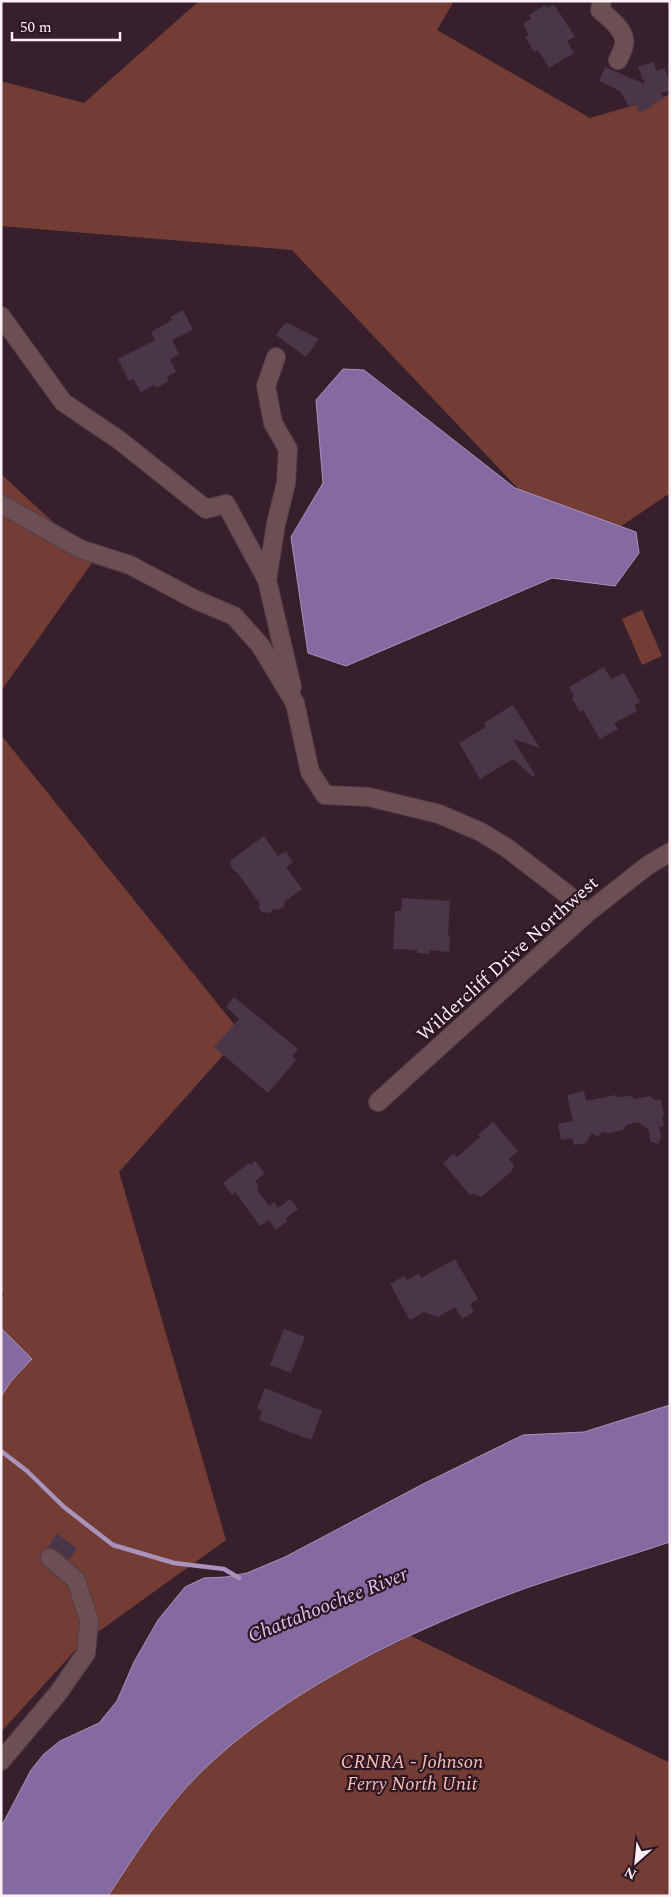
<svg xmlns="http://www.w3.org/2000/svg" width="671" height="1897" font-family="Spectral,serif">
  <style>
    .green { fill: #733d36 }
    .water { fill: #856aa2; stroke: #a992bb }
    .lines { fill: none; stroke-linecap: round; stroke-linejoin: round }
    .stream { stroke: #a992bb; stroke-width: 4.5 }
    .building { fill: #493749 }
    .minor-casing { stroke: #533d48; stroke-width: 20 }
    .minor { stroke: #6c4f53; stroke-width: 18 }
    .labels { text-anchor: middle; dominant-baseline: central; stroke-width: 4.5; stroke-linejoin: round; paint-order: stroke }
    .street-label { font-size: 19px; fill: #fdf0f6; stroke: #2c1622 }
    .park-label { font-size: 19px; font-style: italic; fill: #f9bcb3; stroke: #2c1622 }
    .water-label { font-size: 20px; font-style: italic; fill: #dac3f4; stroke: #2c1622 }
  </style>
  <rect width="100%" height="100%" fill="#37202c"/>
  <path class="green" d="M 199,1 L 454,1 L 437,30 L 590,118 L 670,95 L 670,493 L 580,554 L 292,250 L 1,226 L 1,81 L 84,103 Z
    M 1,474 L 94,560 L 1,691 Z
    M 642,610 L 662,656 L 642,665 L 622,619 Z
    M 1,735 L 242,1034 L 119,1172 L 226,1540 L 80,1645 L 1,1732 L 1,1397 L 11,1381 L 31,1359 L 1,1328 L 1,1299 L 4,1294 L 1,1290 Z
    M 411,1636 L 670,1763 L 670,1896 L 108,1896 C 136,1855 162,1813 196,1777 C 252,1716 337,1671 411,1636 Z"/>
  <path class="water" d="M 343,369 L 364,370 L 515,488 L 636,532 L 639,553 L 615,586 L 552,578 L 346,666 L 308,653 L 291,537 L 323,483 L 316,400 Z
    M 1,1328 L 32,1359 L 11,1381 L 1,1397 Z
    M 670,1405 L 670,1542 C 623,1558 576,1571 529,1587 C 415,1628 286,1688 199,1774 C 163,1810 136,1854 108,1896 L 1,1896 L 1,1827 L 31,1770 L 44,1754 L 60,1741 L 99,1723 L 117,1701 L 134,1662 L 158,1620 L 185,1587 L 204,1578 L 226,1577 L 247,1573 L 285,1557 L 423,1484 L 523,1435 L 584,1432 Z"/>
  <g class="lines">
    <path class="stream" d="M 1,1451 L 27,1471 L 64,1507 L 113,1545 L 174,1563 L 224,1569 L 239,1578"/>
  </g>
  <path class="building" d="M 545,5 L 547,8 L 553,5 L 555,6 L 575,37 L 567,41 L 574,53 L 549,68 L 538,50 L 534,52 L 525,37 L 529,35 L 523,24 L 531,19 L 529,15 Z
    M 653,62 L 657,71 L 664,68 L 670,82 L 670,90 L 661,93 L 664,99 L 651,105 L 652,107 L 639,112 L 636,104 L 629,107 L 620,91 L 599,81 L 605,67 L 645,84 L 638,67 Z
    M 183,310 L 193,330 L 172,340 L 179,354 L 170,360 L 176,372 L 167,377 L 169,381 L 156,388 L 154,385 L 141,392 L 133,379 L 129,381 L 118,359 L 155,340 L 151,332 L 172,320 L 170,317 Z
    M 286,322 L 319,339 L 306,357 L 276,335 Z
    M 604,667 L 611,679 L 624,673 L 640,702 L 634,705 L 637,711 L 614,723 L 618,729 L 600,739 L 583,710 L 580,712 L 572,698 L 574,696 L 569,687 Z
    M 513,705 L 540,748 L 513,739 L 535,775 L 533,777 L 513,759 L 480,779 L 459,743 L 486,727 L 484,723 Z
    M 264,836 L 278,856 L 286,851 L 293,862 L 286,867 L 302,889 L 285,901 L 284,907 L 278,910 L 274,909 L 269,913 L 262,912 L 259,907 L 260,904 L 237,872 L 234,871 L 230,865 L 231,860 Z
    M 402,898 L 450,901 L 448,935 L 450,936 L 449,952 L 429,950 L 429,954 L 417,953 L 417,950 L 393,949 L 395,911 L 401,911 Z
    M 234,997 L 298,1049 L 292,1056 L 296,1060 L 268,1093 L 214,1047 L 239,1019 L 226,1007 Z
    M 584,1091 L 586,1101 L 616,1095 L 616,1097 L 631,1096 L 635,1099 L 650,1096 L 655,1100 L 661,1099 L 664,1115 L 662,1117 L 664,1126 L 659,1127 L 661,1138 L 658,1144 L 650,1141 L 649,1130 L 638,1122 L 626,1125 L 623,1130 L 609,1133 L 602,1132 L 598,1137 L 592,1133 L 586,1143 L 574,1145 L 572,1138 L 561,1140 L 558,1124 L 573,1121 L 567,1095 Z
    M 493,1122 L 518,1151 L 509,1159 L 514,1165 L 512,1171 L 481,1197 L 474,1194 L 470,1195 L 443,1163 L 453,1154 L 457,1157 L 480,1137 L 478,1135 Z
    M 255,1161 L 265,1174 L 255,1181 L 259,1186 L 257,1190 L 269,1206 L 274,1202 L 278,1208 L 290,1199 L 298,1209 L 286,1218 L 287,1221 L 276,1230 L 269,1220 L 260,1226 L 235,1192 L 232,1195 L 223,1183 L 249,1163 L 251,1165 Z
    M 455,1259 L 478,1299 L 470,1304 L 474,1312 L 462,1319 L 455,1307 L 438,1317 L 424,1312 L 410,1320 L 390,1284 L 404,1276 L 407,1280 L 419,1274 L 421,1278 Z
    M 284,1329 L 305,1337 L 291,1373 L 270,1365 Z
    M 265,1388 L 322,1411 L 311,1440 L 259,1420 L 262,1411 L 257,1409 Z
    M 57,1534 L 77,1548 L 69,1560 L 57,1550 L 48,1547 Z"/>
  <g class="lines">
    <defs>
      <path id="minor" d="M 602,1 L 600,10 C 609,18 627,31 624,45 C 623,50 620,56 618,60
        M 1,316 L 63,402 L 119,440 L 206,509 L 226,504 L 267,580 L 292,687
        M 1,504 L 80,549 L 130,565 L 194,599 L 234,616 L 260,645 L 295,703 L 310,772 L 325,795 L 369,797 L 439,814 L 481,832 L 507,848 L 568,895 L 586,914
        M 267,580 L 276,524 L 286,483 L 288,449 L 273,423 L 266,386 L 276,357
        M 378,1102 L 586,914 L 647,866 L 670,852
        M 1,1761 L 59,1692 L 86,1653 L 89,1620 L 76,1580 L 50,1558"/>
    </defs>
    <use href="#minor" class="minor-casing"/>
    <use href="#minor" class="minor"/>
  </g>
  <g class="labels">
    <g class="street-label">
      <text transform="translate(508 959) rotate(-42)">Wildercliff Drive Northwest</text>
    </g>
    <g class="park-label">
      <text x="412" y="1762">CRNRA - Johnson<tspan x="412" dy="22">Ferry North Unit</tspan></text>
    </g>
    <g class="water-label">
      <text transform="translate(328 1605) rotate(-22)">Chattahoochee River</text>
    </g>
  </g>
  <rect width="671" height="1897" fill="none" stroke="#fdf0f6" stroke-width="5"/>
  <g transform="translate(636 1862) rotate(207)" stroke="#2c1622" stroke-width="4" paint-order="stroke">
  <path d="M0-4L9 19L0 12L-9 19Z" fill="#fdf0f6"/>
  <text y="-8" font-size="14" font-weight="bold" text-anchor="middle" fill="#fdf0f6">N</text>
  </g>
  <path d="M12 32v8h108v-8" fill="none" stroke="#fdf0f6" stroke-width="2.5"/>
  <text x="20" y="32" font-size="15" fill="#fdf0f6" stroke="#2c1622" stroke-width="4" paint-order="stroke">50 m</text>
</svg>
